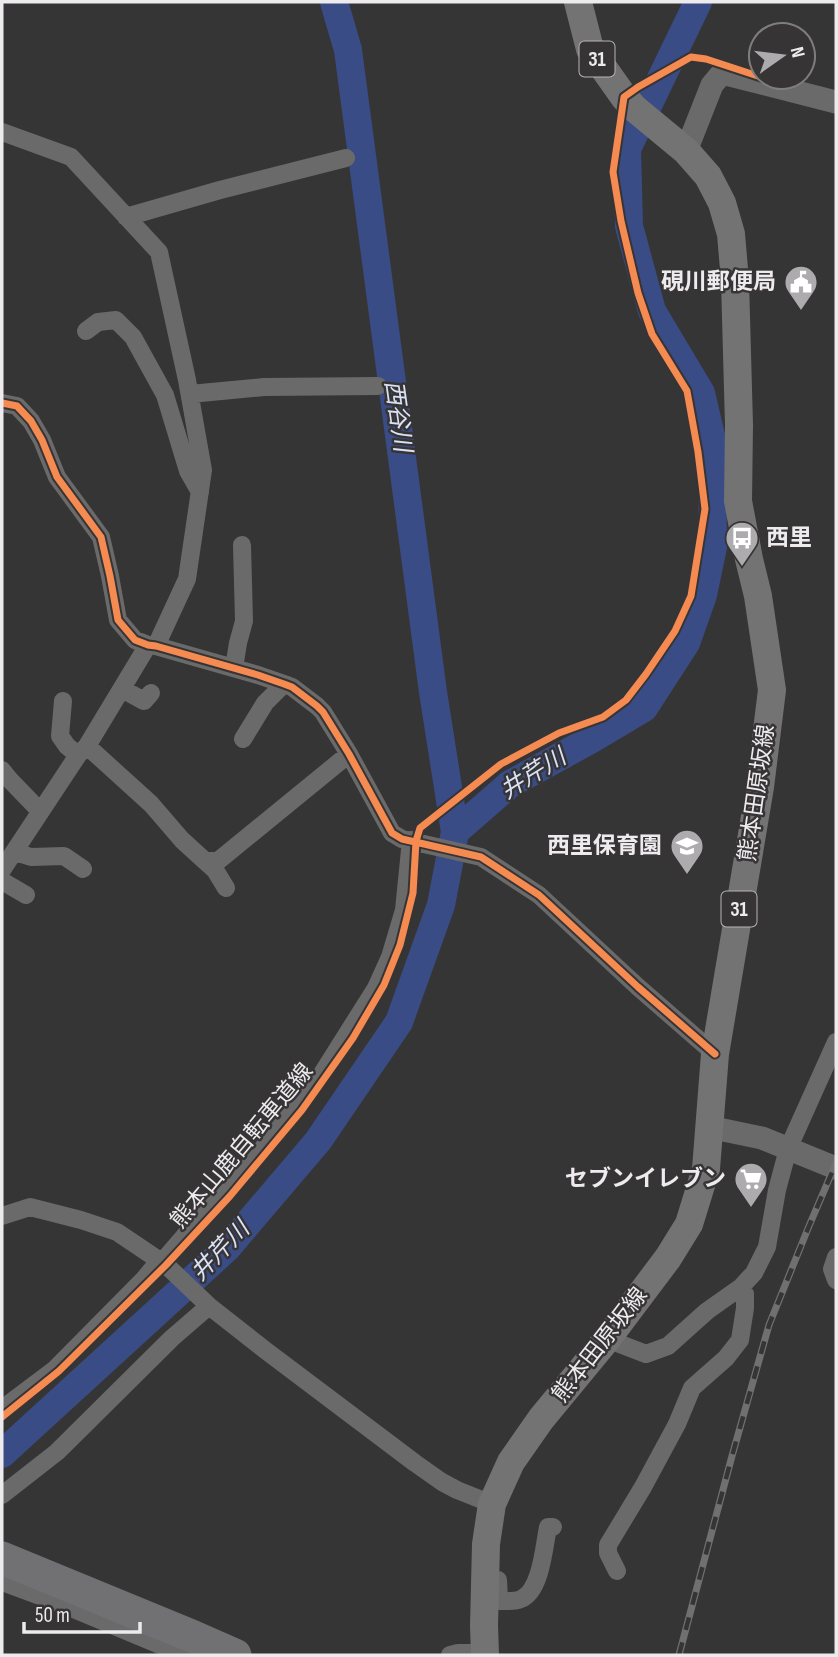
<svg xmlns="http://www.w3.org/2000/svg" width="838" height="1657" font-family="'Sofia Sans Condensed','Noto Sans JP',sans-serif">
  <style>
    .lines { fill: none; stroke-linecap: round; stroke-linejoin: round }
    .river { stroke: #3a4c85; stroke-width: 28 }
    .minor { stroke: #6a6a6a; stroke-width: 18 }
    .tertiary { stroke: #6a6a6a; stroke-width: 23 }
    .primary { stroke: #737374; stroke-width: 28 }
    .motorway { stroke: #717072; stroke-width: 33 }
    .rail-casing { stroke: #717071; stroke-width: 7 }
    .rail { stroke: #373436; stroke-width: 4.5; stroke-dasharray: 13; stroke-linecap: butt }
    .cycleway-casing { stroke: #373436; stroke-width: 11 }
    .cycleway { stroke: #f68b52; stroke-width: 7 }
    .labels { text-anchor: middle; dominant-baseline: central; stroke-width: 5; stroke-linejoin: round; paint-order: stroke }
    .shield { fill: #373436; stroke: #b6b4b6; stroke-width: 2 }
    .shield-label { font-size: 21px; font-weight: bold; fill: #edebed }
    .poi-label { font-size: 23px; font-weight: bold; fill: #edebed; stroke: #373436; text-anchor: end }
    .street-label { font-size: 23px; fill: #edebed; stroke: #373436 }
    .water-label { font-size: 24px; font-style: italic; fill: #dae2f5; stroke: #373436 }
  </style>
  <rect width="100%" height="100%" fill="#363536"/>
  <g class="lines">
    <path class="river" d="M 334,2 L 348,50 L 433,692 L 455,832
      M 2,1454 L 227,1248 L 318,1141 L 399,1022 L 441,905 L 455,832 L 510,784 L 592,739 L 644,708 L 686,643 L 703,595 L 713,547 L 712,440 L 701,393 L 652,311 L 629,226 L 627,149 L 698,2"/>
    <path class="minor" d="M 2,132 L 71,157 L 159,252 L 187,380 L 203,470 L 187,579 L 156,646
      M 126,217 L 220,190 L 346,158
      M 86,331 L 98,322 L 116,320 L 133,337 L 165,395 L 188,471 L 200,492
      M 190,394 L 264,387 L 378,386
      M 2,403 L 17,406 L 31,421 L 42,440 L 57,477 L 101,537 L 110,576 L 118,620 L 135,640 L 148,645 L 156,646 L 258,675 L 284,684 L 292,687 L 317,706 L 323,712 L 349,754 L 392,833 L 402,839 L 481,857 L 539,895 L 638,987 L 715,1054
      M 234,668 L 238,643 L 244,621 L 242,545
      M 122,689 L 144,701 L 151,693
      M 63,701 L 60,736 L 67,746 L 78,755
      M 243,739 L 265,703 L 284,684
      M 87,746 L 151,804 L 182,840 L 205,861 L 218,861 L 349,754
      M 2,770 L 10,780 L 40,811
      M 15,852 L 31,857 L 64,856 L 83,869
      M 205,861 L 215,870 L 226,888
      M 2,870 L 78,755 L 87,746 L 148,645
      M 2,881 L 26,895
      M 2,1216 L 30,1207 L 81,1220 L 117,1232 L 166,1265 L 209,1306 L 265,1350 L 415,1463 L 442,1482 L 457,1490 L 492,1504
      M 836,1257 L 832,1269 L 836,1280
      M 162,1262 L 199,1219 L 229,1190 L 318,1080 L 376,988 L 390,957 L 404,910 L 411,840
      M 607,1339 L 646,1354 L 668,1346 L 707,1311 L 741,1287 L 754,1273 L 767,1247 L 777,1190 L 788,1149 L 836,1042
      M 2,1409 L 54,1370 L 144,1279 L 159,1261
      M 2,1495 L 57,1452 L 172,1338 L 209,1306
      M 617,1571 L 608,1553 L 608,1545 L 643,1487 L 677,1424 L 692,1388 L 726,1358 L 740,1340 L 745,1308 L 745,1294 L 741,1287
      M 498,1580 L 499,1601 C 505,1601 515,1602 521,1599 C 541,1591 544,1547 548,1527 L 553,1527
      M 2,1582 L 59,1603 L 184,1655
      M 450,1655 L 458,1653 L 485,1653"/>
    <path class="tertiary" d="M 686,151 L 712,85 L 722,73 L 836,102
      M 709,1127 L 762,1138 L 836,1168"/>
    <path class="primary" d="M 485,1655 L 484,1626 L 486,1544 L 492,1504 L 511,1462 L 541,1419 L 607,1339 L 668,1258 L 689,1224 L 706,1169 L 715,1054 L 760,787 L 772,690 L 758,596 L 749,559 L 738,501 L 739,425 L 735,281 L 731,234 L 722,203 L 708,176 L 686,151 L 634,108 L 624,97 L 590,49 L 578,2"/>
    <path class="motorway" d="M 2,1558 L 194,1637 L 235,1655"/>
    <defs>
      <path id="rail" d="M 679,1655 L 732,1456 L 769,1325 L 809,1226 L 836,1163"/>
    </defs>
    <use href="#rail" class="rail-casing"/>
    <use href="#rail" class="rail"/>
    <defs>
      <path id="cycleway" d="M 2,403 L 17,406 L 31,421 L 42,440 L 57,477 L 101,537 L 110,576 L 118,620 L 135,640 L 148,645 L 156,646 L 258,675 L 284,684 L 292,687 L 317,706 L 323,712 L 349,754 L 392,833 L 402,839 L 481,857 L 539,895 L 638,987 L 715,1054
        M 2,1417 L 59,1371 L 166,1265 L 230,1196 L 302,1110 L 353,1038 L 384,985 L 400,945 L 413,893 L 416,841 L 420,828 L 501,764 L 559,733 L 603,717 L 626,700 L 646,674 L 675,631 L 691,596 L 705,509 L 698,452 L 687,391 L 652,334 L 638,293 L 621,221 L 613,172 L 624,97 L 638,87 L 691,57 L 706,59 L 761,77"/>
    </defs>
    <use href="#cycleway" class="cycleway-casing"/>
    <use href="#cycleway" class="cycleway"/>
  </g>
  <defs>
    <symbol id="civic-pin" viewBox="-11 -11 22 30"><path d="M0 17L-7.5 6A9.5 9.5 0 1 1 7.5 6Z" fill="#adabad" stroke="#373436"/><path d="M-.6-6.5H3V-4.5H.6V-3L4-1V1h2V6H-6V1h2V-1L-.6-3ZM-1.2 2.5V6h2.4V2.5Z" fill="#fff"/></symbol>
    <symbol id="bus-pin" viewBox="-11 -11 22 30"><path d="M0 17L-7.5 6A9.5 9.5 0 1 1 7.5 6Z" fill="#adabad" stroke="#373436"/><path d="M-5-6H5V4H4V6H2V4H-2V6H-4V4H-5ZM-3.5-4V0h7V-4ZM-3.5 1.2v1.5H-2V1.2ZM2 1.2v1.5H3.5V1.2Z" fill="#fff"/></symbol>
    <symbol id="school-pin" viewBox="-11 -11 22 30"><path d="M0 17L-7.5 6A9.5 9.5 0 1 1 7.5 6Z" fill="#adabad" stroke="#373436"/><path d="M0-5L7-2L0 1L-7-2ZM-4 1L0 2.5L4 1V4Q0 6-4 4Z" fill="#fff"/></symbol>
    <symbol id="supermarket-pin" viewBox="-11 -11 22 30"><path d="M0 17L-7.5 6A9.5 9.5 0 1 1 7.5 6Z" fill="#adabad" stroke="#373436"/><path d="M-6-5.5h2.5l.6 2H6L4.5 2H-2.5L-4.4-4H-6ZM-1.5 3.2a1.3 1.3 0 1 0 .1 0ZM3 3.2a1.3 1.3 0 1 0 .1 0Z" fill="#fff"/></symbol>
  </defs>
  <g fill-rule="evenodd">
    <use href="#civic-pin" x="782" y="263" width="38" height="52"/>
    <use href="#bus-pin" x="723" y="519" width="38" height="52"/>
    <use href="#school-pin" x="668" y="827" width="38" height="52"/>
    <use href="#supermarket-pin" x="732" y="1160" width="38" height="52"/>
  </g>
  <g class="labels">
    <g class="shield">
      <rect x="579.5" y="41.5" width="35" height="35" rx="5"/>
      <rect x="721.5" y="891.5" width="35" height="35" rx="5"/>
    </g>
    <g class="shield-label">
      <text x="597" y="59">31</text>
      <text x="739" y="909">31</text>
    </g>
    <g class="poi-label">
      <text x="776" y="282">硯川郵便局</text>
      <text x="766" y="538" text-anchor="start">西里</text>
      <text x="662" y="846">西里保育園</text>
      <text x="726" y="1179">セブンイレブン</text>
    </g>
    <g class="street-label">
      <text transform="translate(757 793) rotate(-82)">熊本田原坂線</text>
      <text transform="translate(242 1146) rotate(-50)">熊本山鹿自転車道線</text>
      <text transform="translate(600 1345) rotate(-52)">熊本田原坂線</text>
    </g>
    <g class="water-label">
      <text transform="translate(398 416) rotate(82)">西谷川</text>
      <text transform="translate(533 774) rotate(-32)">井芹川</text>
      <text transform="translate(220 1251) rotate(-46)">井芹川</text>
    </g>
  </g>
  <rect width="838" height="1657" fill="none" stroke="#edebed" stroke-width="7"/>
  <g transform="translate(782 56) rotate(76)"><circle r="33" fill="#373436" stroke="#807d7f" stroke-width="2"/>
  <path d="M0-5L12 26L0 18L-12 26Z" fill="#adabad"/>
  <text y="-10" font-size="19" font-weight="bold" text-anchor="middle" fill="#edebed">N</text>
  </g>
  <path d="M24 1622v10h116v-10" fill="none" stroke="#edebed" stroke-width="3.5"/>
  <text x="35" y="1622" font-size="21" fill="#edebed" stroke="#373436" stroke-width="5" paint-order="stroke">50 m</text>
</svg>
